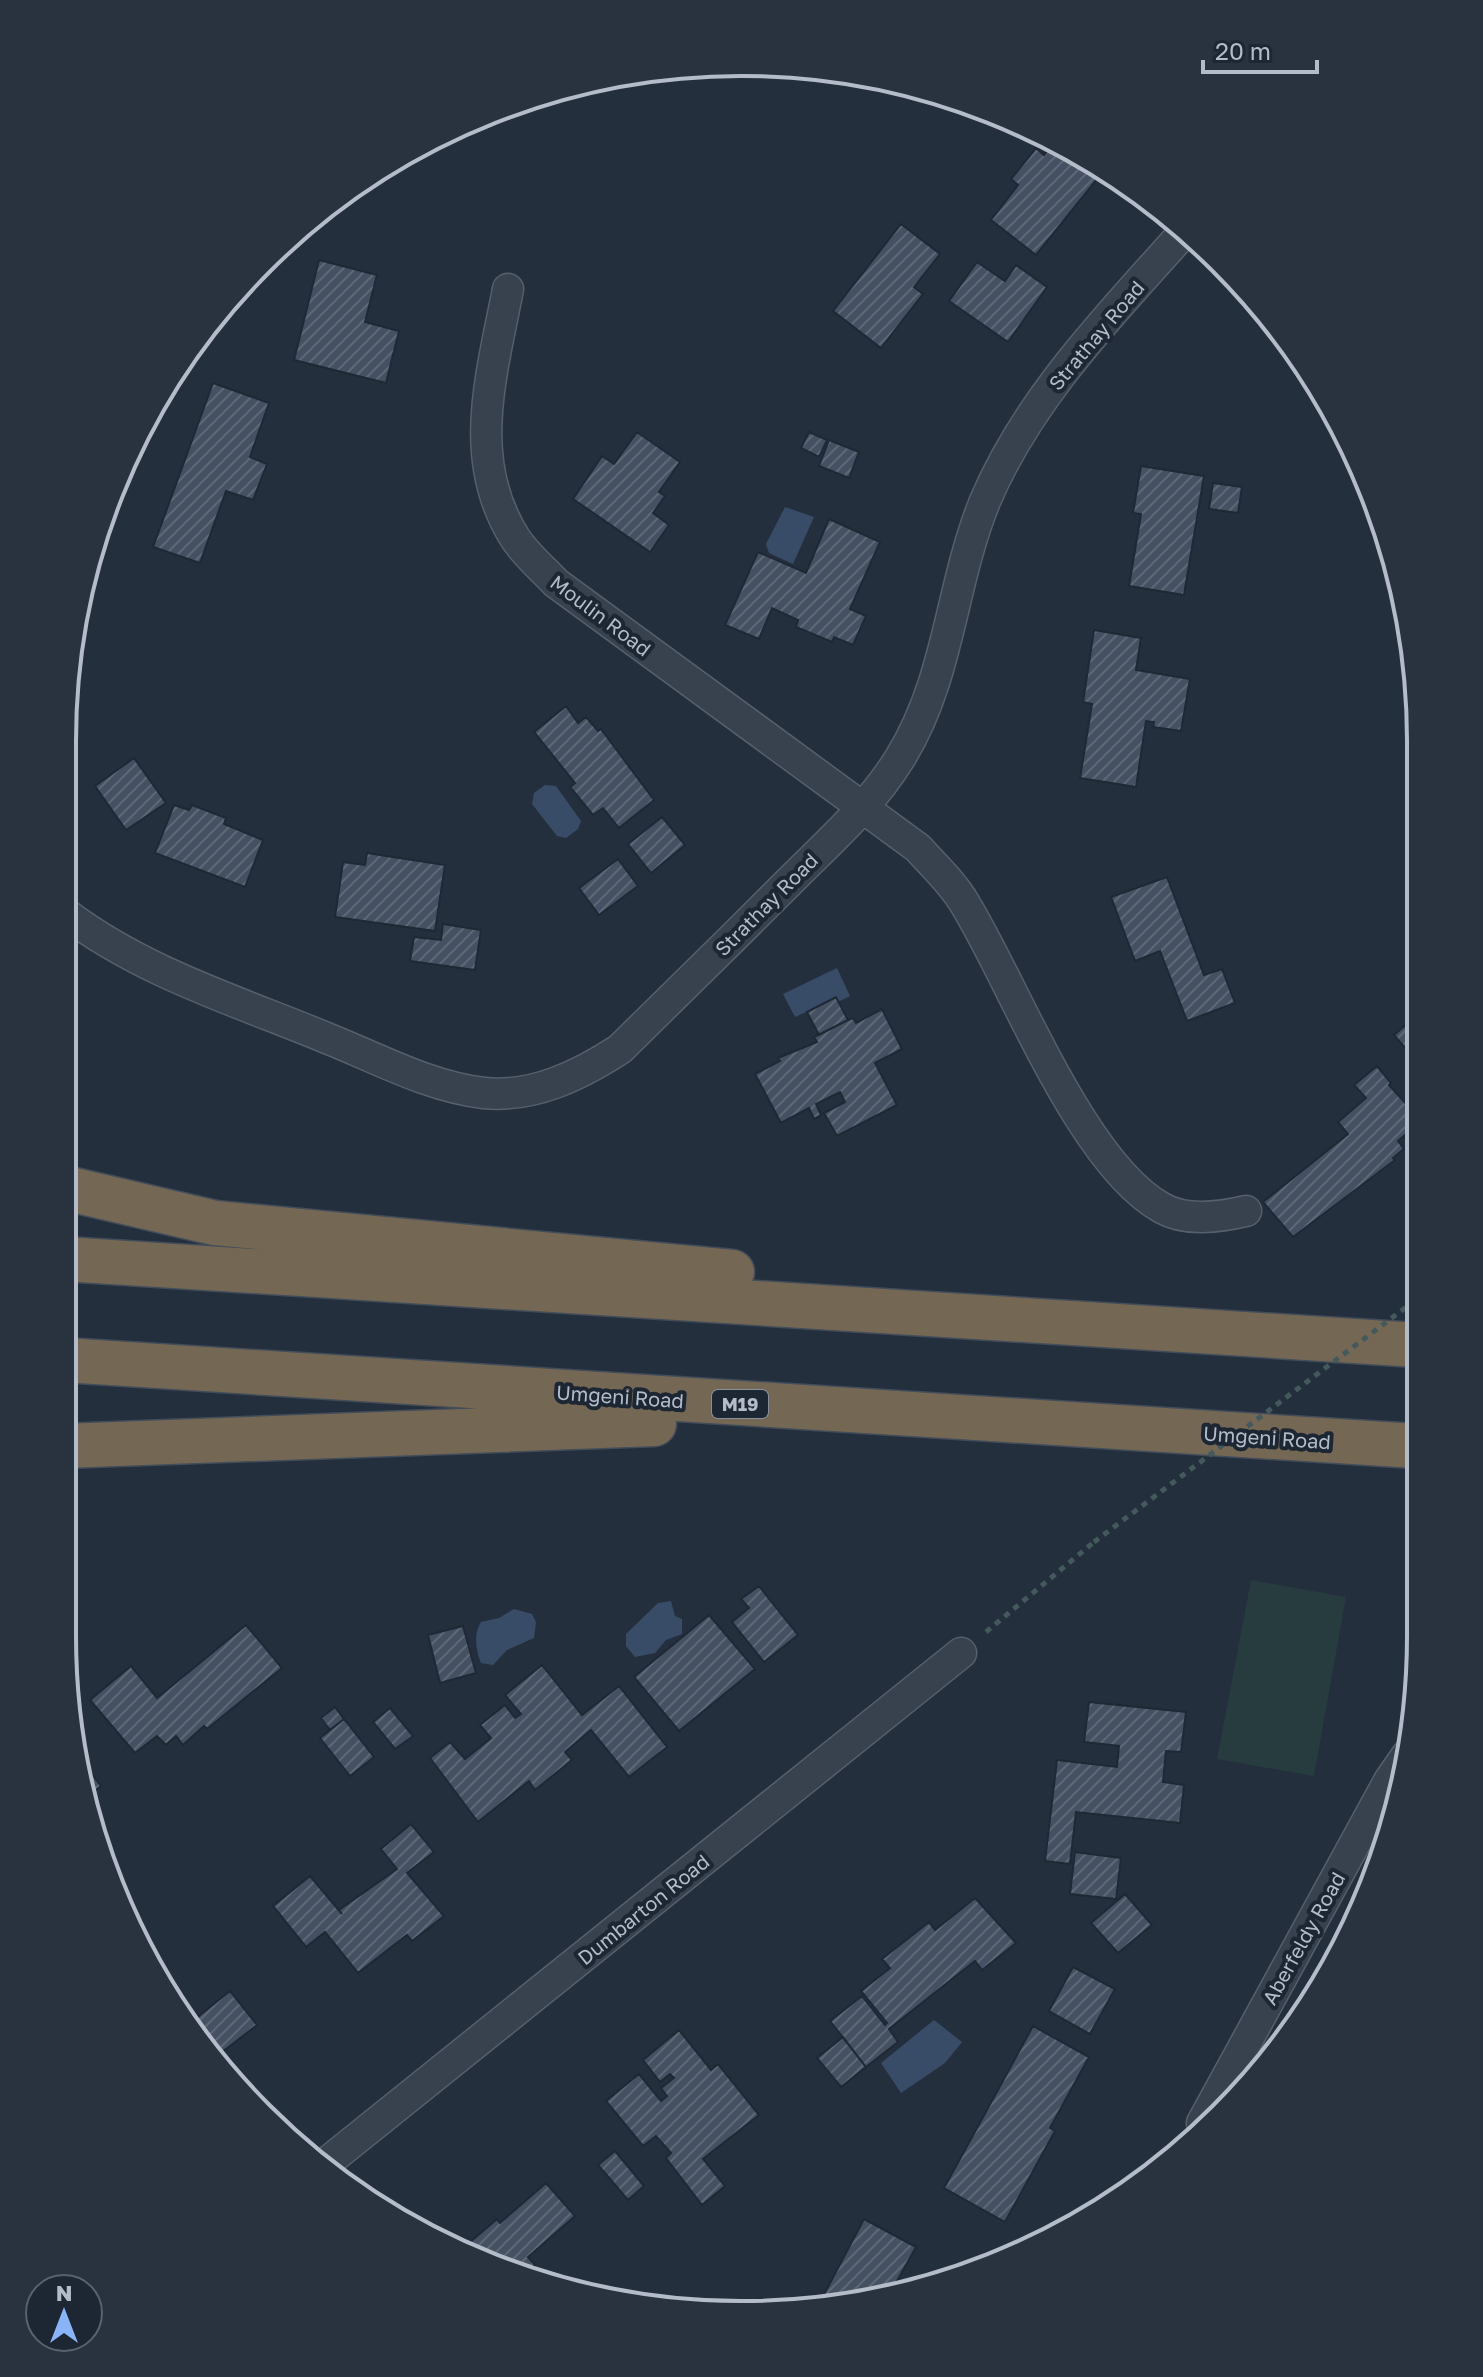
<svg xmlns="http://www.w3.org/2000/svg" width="1483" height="2377" font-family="'Golos Text',sans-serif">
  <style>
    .grass { fill: #263c3f }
    .water { fill: #394c67 }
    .building { fill: url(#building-hatch); stroke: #1f2835; stroke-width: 2 }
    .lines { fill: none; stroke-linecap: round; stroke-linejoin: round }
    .street-casing { stroke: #565f6c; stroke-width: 33 }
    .highway-casing { stroke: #434c59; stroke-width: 47 }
    .path { stroke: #44595c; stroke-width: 5; stroke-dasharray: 6 6; stroke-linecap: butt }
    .street { stroke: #38414e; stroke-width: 30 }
    .highway { stroke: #746855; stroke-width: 44 }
    .path-bridge { stroke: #44595c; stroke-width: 5; stroke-dasharray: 6 6; stroke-linecap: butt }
    .labels { text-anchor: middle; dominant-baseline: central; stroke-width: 8; stroke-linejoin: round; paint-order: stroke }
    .shield { fill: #1d2633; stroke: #878f9c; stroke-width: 2 }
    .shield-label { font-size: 18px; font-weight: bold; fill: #b4bcc9 }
    .street-label { font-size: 20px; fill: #b4bcc9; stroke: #1d2633 }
    .rim { fill: none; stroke: #b4bcc9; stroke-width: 4 }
  </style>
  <defs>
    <pattern id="building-hatch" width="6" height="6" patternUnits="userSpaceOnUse" patternTransform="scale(2)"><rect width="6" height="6" fill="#455162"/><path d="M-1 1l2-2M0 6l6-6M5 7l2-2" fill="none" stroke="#5d6877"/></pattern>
  </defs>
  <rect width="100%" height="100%" fill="#242f3e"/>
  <path class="grass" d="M 1251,1580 L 1346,1597 L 1314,1776 L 1217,1759 Z"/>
  <path class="water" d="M 785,507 L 814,517 L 793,564 L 769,553 L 766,544 Z
    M 545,785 L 556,786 L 581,821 L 578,829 L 566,838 L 557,836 L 532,804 L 534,793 Z
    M 837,968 L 850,996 L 818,1012 L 815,1008 L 795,1017 L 783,994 Z
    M 671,1601 L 675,1616 L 682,1619 L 682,1634 L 666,1640 L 655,1653 L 635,1657 L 626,1646 L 626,1634 L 658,1603 Z
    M 514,1609 L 532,1614 L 536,1622 L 534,1638 L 507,1650 L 493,1665 L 481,1663 C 476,1650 473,1634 481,1622 L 499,1618 Z
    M 934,2020 L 962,2042 L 945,2063 L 901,2093 L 881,2063 Z"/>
  <path class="building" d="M 1056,141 L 1101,169 L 1095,176 L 1098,178 L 1036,255 L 991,220 L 1018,185 L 1011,179 L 1036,148 L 1044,155 Z
    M 901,224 L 940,254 L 914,287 L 923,294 L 881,348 L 833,311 Z
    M 319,260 L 377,275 L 365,322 L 399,331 L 386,383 L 294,360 Z
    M 977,262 L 1005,281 L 1016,265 L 1047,287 L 1008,342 L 949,301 Z
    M 213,383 L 269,403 L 250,457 L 267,464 L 253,500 L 226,491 L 200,563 L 153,547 Z
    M 637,432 L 680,462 L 659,492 L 665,496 L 653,513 L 669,525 L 650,552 L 573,499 L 602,456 L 614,464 Z
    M 809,432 L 827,440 L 819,457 L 801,448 Z
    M 829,440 L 859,452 L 849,478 L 819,466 Z
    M 1141,466 L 1204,476 L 1184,595 L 1129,586 L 1141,514 L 1133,513 Z
    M 1213,483 L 1242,487 L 1238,513 L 1209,509 Z
    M 829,519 L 880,542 L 850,609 L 866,616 L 853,645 L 834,637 L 832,642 L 796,627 L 798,620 L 772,608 L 759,639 L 725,625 L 758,552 L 806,573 Z
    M 1094,630 L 1141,638 L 1136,670 L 1190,679 L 1181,731 L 1153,727 L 1154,722 L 1146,721 L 1136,787 L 1080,778 L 1092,704 L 1083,702 Z
    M 566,706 L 578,723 L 586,717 L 598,731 L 601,729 L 654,800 L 619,828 L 603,808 L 593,815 L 570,787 L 575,783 L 534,732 Z
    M 134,758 L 166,803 L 126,830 L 95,786 Z
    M 174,805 L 189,810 L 192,805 L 226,818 L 224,824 L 263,840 L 245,887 L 155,853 Z
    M 662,817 L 685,845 L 651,873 L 628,844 Z
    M 367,853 L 445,865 L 435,931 L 335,917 L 343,862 L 365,865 Z
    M 618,859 L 638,886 L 599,915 L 579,888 Z
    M 1167,877 L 1204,975 L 1222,969 L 1235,1003 L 1187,1021 L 1160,951 L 1135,961 L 1111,897 Z
    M 443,924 L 481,930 L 475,970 L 410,961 L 414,937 L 441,940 Z
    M 836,997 L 848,1020 L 819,1035 L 807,1012 Z
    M 882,1009 L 902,1049 L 875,1063 L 897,1105 L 837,1136 L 824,1113 L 845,1102 L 840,1092 L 816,1104 L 821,1115 L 814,1119 L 809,1108 L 781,1123 L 755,1074 L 780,1061 L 778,1058 L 817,1042 L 814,1037 L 848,1020 L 853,1018 L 856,1023 Z
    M 1416,1016 L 1418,1019 L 1418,1063 L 1394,1035 Z
    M 1377,1066 L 1391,1083 L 1389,1085 L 1418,1117 L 1418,1138 L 1411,1130 L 1398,1141 L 1404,1149 L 1393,1158 L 1395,1160 L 1293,1237 L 1263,1202 L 1348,1134 L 1338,1122 L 1366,1098 L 1354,1085 Z
    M 759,1586 L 798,1635 L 764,1662 L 732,1622 L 749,1608 L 741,1599 Z
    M 709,1615 L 755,1669 L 679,1731 L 634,1677 Z
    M 246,1625 L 282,1668 L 207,1729 L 204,1726 L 183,1745 L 176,1736 L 166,1745 L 157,1736 L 135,1753 L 90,1700 L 131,1666 L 157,1698 Z
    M 463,1626 L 476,1673 L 440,1683 L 428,1635 Z
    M 542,1665 L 582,1715 L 619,1686 L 667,1747 L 629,1777 L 591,1730 L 565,1752 L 572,1760 L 535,1790 L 529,1781 L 478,1822 L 430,1758 L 450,1742 L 465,1759 L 491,1738 L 480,1725 L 505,1705 L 515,1718 L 521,1714 L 505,1695 Z
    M 1089,1702 L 1186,1712 L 1181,1752 L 1166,1751 L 1163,1782 L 1184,1785 L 1180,1823 L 1076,1812 L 1070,1864 L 1045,1861 L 1057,1760 L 1117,1767 L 1119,1746 L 1084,1742 Z
    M 335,1707 L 344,1719 L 330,1730 L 321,1718 Z
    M 390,1708 L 413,1736 L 395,1749 L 373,1722 Z
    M 344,1719 L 374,1757 L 350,1776 L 320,1738 Z
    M 83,1763 L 101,1786 L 89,1796 Z
    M 411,1824 L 434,1852 L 407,1873 L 444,1916 L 412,1941 L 407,1935 L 358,1973 L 325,1932 L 306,1947 L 273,1906 L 310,1876 L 342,1914 L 339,1910 L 397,1869 L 381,1849 Z
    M 1075,1852 L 1121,1858 L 1116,1899 L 1070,1894 Z
    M 1125,1894 L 1152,1925 L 1118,1953 L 1091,1923 Z
    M 975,1898 L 1016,1943 L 982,1970 L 975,1961 L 889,2029 L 898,2042 L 866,2067 L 830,2021 L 862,1996 L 885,2025 L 887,2023 L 861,1991 L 890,1968 L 882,1959 L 929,1922 L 935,1930 Z
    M 1073,1967 L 1115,1989 L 1090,2034 L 1049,2011 Z
    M 230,1991 L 257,2025 L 221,2053 L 242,2080 L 238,2083 L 202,2049 L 189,2024 Z
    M 1033,2026 L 1089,2057 L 1050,2128 L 1055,2131 L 1005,2222 L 944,2188 Z
    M 679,2030 L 711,2070 L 718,2064 L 759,2115 L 703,2159 L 725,2186 L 702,2205 L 666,2158 L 671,2153 L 656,2136 L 643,2146 L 606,2101 L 639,2074 L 661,2101 L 667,2096 L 661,2088 L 674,2078 L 670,2074 L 660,2082 L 643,2060 Z
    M 843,2037 L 866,2067 L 841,2087 L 817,2058 Z
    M 615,2151 L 644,2186 L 628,2200 L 598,2165 Z
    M 546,2183 L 575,2216 L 528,2257 L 535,2265 L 521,2278 L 462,2249 L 497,2219 L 500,2223 Z
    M 864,2219 L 916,2247 L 892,2290 L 820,2302 Z"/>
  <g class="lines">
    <defs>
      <path id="street" d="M 508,289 C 492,374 465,459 515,538 C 526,555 543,569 556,583 L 918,848 C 934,866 953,883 965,904 C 1014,984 1081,1163 1162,1208 C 1186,1222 1220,1217 1246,1211
        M 66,914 C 144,973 240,1002 329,1039 C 379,1059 430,1087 484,1093 C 534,1098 580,1075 620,1049 C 677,993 735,936 792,879 C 830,841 872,804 900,758 C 950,677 950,587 985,501 C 1029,397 1111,314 1185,231
        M 1202,2123 L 1389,1781 L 1407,1755
        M 325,2164 L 961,1653"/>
      <path id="highway" d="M 65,1188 L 215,1223 L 732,1272
        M 64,1259 L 1417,1345
        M 64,1360 L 1416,1446
        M 63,1446 L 654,1424"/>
    </defs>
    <use href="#street" class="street-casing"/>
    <use href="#highway" class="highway-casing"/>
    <path class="path" d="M 986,1632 L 1094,1542"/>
    <use href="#street" class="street"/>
    <use href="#highway" class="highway"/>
    <path class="path-bridge" d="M 1094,1542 L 1417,1299"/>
  </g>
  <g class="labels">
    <rect class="shield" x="712" y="1390" width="56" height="28" rx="6"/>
    <g class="shield-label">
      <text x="740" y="1404">M19</text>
    </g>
    <g class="street-label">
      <text transform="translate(1096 335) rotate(-50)">Strathay Road</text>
      <text transform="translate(601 615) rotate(37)">Moulin Road</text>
      <text transform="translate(766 904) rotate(-45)">Strathay Road</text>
      <text transform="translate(620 1396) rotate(4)">Umgeni Road</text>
      <text transform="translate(1267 1437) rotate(4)">Umgeni Road</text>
      <text transform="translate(643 1909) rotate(-39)">Dumbarton Road</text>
      <text transform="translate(1303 1938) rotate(-61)">Aberfeldy Road</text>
    </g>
  </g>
  <path d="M0 0H1483V2377H0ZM741 76H742A665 665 0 0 1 1407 741V1636A665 665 0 0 1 742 2301H741A665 665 0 0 1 76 1636V741A665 665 0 0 1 741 76Z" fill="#29323f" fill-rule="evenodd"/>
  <path class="rim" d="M741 76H742A665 665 0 0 1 1407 741V1636A665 665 0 0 1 742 2301H741A665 665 0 0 1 76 1636V741A665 665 0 0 1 741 76Z"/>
  <g transform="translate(64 2313)"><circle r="38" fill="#1d2633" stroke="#59626f" stroke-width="2"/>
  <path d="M0-6L14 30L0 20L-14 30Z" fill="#8ab4f8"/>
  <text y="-12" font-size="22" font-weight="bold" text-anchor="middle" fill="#b4bcc9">N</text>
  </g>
  <path d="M1203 60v12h114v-12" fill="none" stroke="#b4bcc9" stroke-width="4"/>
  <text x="1215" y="60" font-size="24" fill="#b4bcc9" stroke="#1d2633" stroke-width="6" paint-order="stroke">20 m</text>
</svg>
